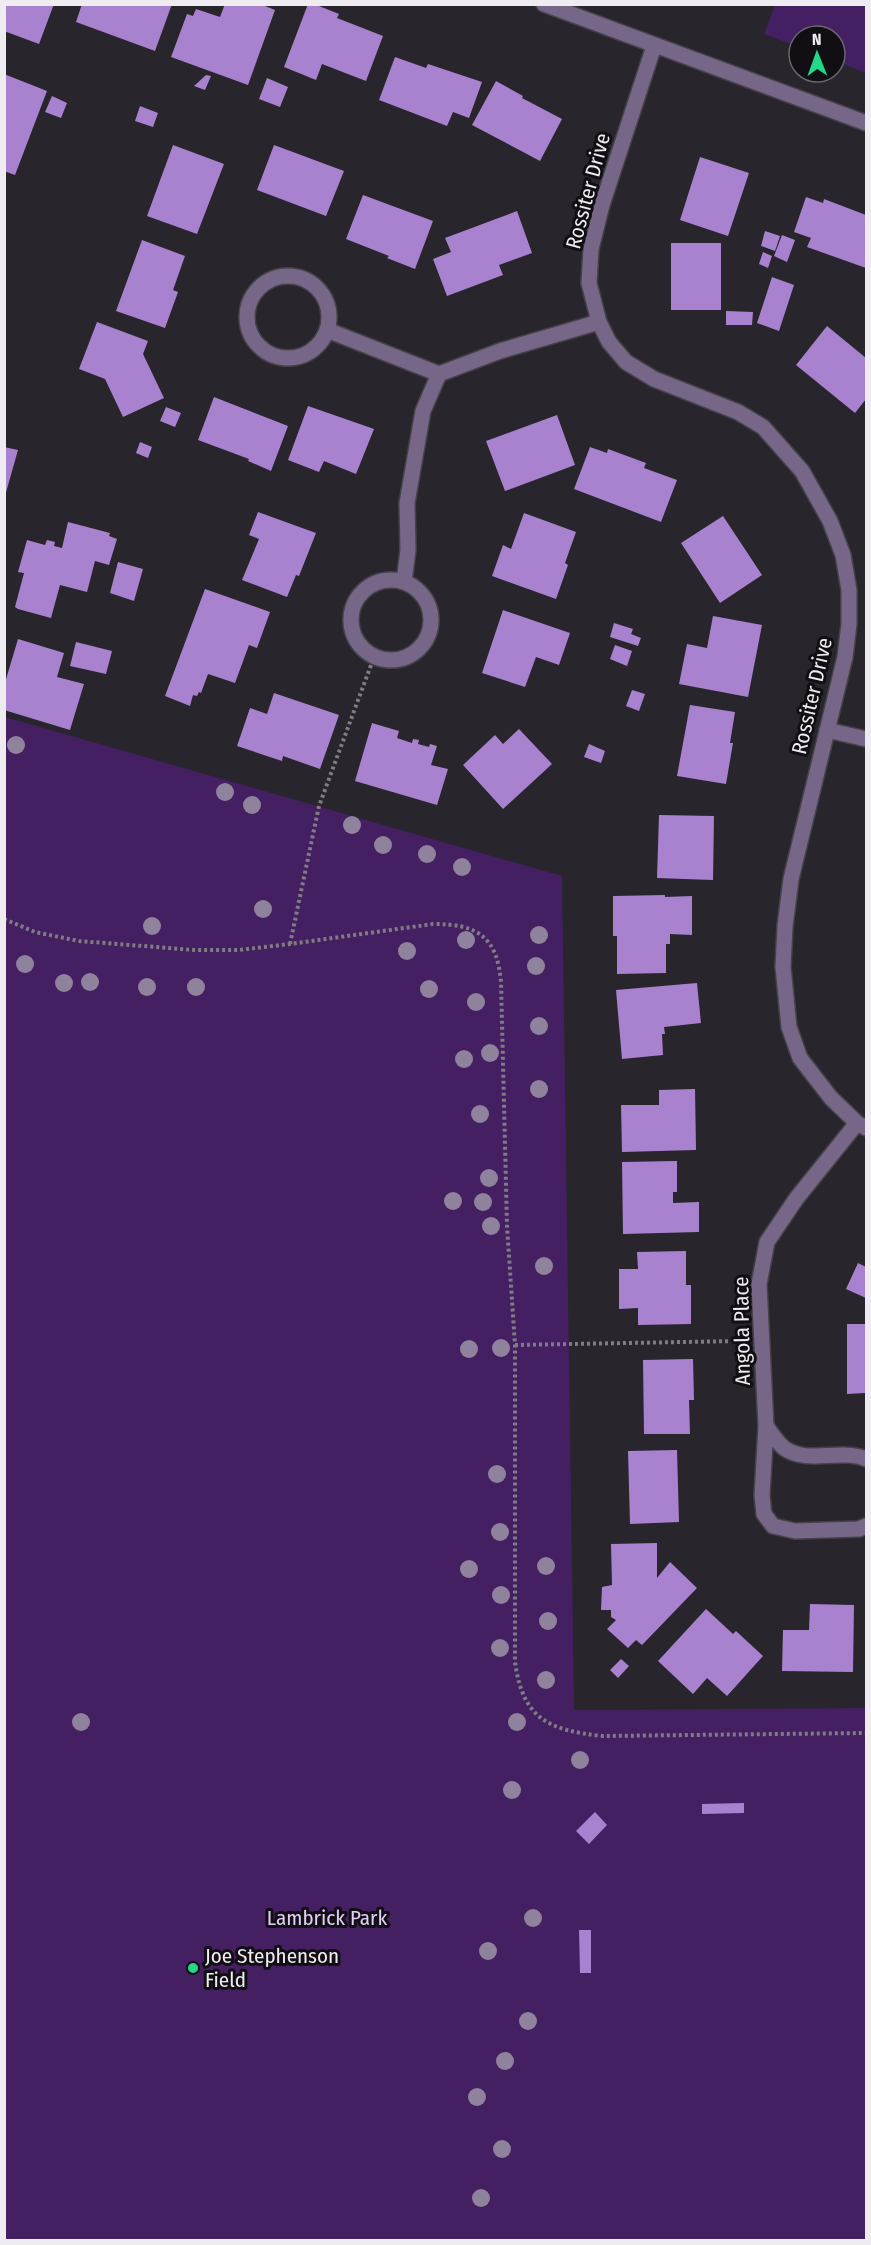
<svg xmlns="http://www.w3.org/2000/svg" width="871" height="2245" font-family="'Fira Sans Condensed',sans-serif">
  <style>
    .green { fill: #441f62 }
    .building { fill: #a982cf }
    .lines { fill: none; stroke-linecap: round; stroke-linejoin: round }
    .minor-casing { stroke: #454148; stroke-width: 18 }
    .path { stroke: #7f7c83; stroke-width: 4; stroke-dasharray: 3 3; stroke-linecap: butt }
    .minor { stroke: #766687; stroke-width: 15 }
    .tree { fill: #8e829c }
    .poi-dot { fill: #23d886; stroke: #110f13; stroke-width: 2 }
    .labels { text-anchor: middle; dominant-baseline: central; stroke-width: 6; stroke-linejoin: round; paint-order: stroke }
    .street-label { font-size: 21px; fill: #eeebf1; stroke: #110f13 }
    .park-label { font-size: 21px; fill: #e1cef7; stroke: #110f13 }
    .poi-label { font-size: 21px; fill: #eeebf1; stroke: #110f13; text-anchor: start }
  </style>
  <rect width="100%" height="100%" fill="#29252d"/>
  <path class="green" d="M 775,5 L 866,5 L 866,73 L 835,61 L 835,36 L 799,36 L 799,47 L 764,34 Z
    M 5,717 L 562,876 L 574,1710 L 866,1708 L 866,2240 L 5,2240 Z"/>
  <path class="building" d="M 4,4 L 54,4 L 39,44 L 4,31 Z
    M 82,4 L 172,4 L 155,51 L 76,22 Z
    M 225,4 L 260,4 L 275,10 L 248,85 L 171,57 L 187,14 L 193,16 L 196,9 L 220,17 Z
    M 308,4 L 314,4 L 339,14 L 337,18 L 383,36 L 366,81 L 322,64 L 316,80 L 284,67 Z
    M 395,57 L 426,68 L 428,64 L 482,82 L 469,118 L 453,112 L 447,126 L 379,100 Z
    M 4,74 L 47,91 L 15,175 L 4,171 Z
    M 206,75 L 211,76 L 205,90 L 194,86 Z
    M 267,78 L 288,87 L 280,107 L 259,99 Z
    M 496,81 L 523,96 L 522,98 L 562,119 L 540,161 L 472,125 Z
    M 52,96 L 67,103 L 61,118 L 45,112 Z
    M 140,106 L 158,113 L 153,127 L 135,121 Z
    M 173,145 L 224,164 L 197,234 L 147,216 Z
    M 274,145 L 344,171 L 326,216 L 257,190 Z
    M 700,157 L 749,173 L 728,236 L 680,220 Z
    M 363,195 L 433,221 L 415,269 L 387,258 L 389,256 L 346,239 Z
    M 806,197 L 823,203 L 824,199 L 866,215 L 866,268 L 807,247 L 811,238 L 794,232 Z
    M 517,211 L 532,253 L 499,265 L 503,275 L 447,296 L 433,259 L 451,252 L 445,238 Z
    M 765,231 L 780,236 L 775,251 L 761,246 Z
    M 782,235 L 795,240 L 787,262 L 774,256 Z
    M 142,240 L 185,256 L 173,290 L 178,292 L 165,328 L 116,311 Z
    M 671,243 L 721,243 L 721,310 L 671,310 Z
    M 763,252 L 772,256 L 768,268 L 759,264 Z
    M 772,277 L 794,285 L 779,331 L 757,323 Z
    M 726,311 L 753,312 L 752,325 L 726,325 Z
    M 97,322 L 148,341 L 143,354 L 164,398 L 123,417 L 105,379 L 79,369 Z
    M 827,326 L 866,358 L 866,399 L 855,413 L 796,365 Z
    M 214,397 L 288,426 L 271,471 L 248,461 L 249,459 L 198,440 Z
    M 308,406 L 374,429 L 356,474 L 324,461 L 319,472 L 288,460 Z
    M 166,407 L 181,413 L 175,427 L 160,421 Z
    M 557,415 L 575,465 L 505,491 L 486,441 Z
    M 140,442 L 152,447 L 148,458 L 136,453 Z
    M 4,447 L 18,450 L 5,496 L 4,496 Z
    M 590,447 L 607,453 L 608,449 L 646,463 L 644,468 L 677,480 L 661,522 L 574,489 Z
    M 258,512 L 316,533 L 299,576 L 296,575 L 287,597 L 242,580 L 259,539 L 249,535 Z
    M 524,513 L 576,532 L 565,563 L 568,565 L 556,599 L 492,576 L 503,545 L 511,549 Z
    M 723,516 L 762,575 L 720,603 L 681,543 Z
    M 68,522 L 110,533 L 109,536 L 117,539 L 109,565 L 95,561 L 87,592 L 60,585 L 51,618 L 18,609 L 15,607 L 24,573 L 18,572 L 27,540 L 45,545 L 47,540 L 55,542 L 54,546 L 62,548 Z
    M 118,562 L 143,569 L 134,601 L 110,593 Z
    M 205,589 L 270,612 L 257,648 L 249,645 L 235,683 L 208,674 L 201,693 L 199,692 L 197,696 L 193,695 L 190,706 L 165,696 Z
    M 503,610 L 570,633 L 559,665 L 536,657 L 525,687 L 482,673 Z
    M 713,616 L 762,625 L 748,697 L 679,684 L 687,644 L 707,648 Z
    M 614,623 L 633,629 L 631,634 L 641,638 L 638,646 L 610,637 Z
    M 18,639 L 64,653 L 57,677 L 84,684 L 70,730 L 4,710 L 4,686 Z
    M 76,642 L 112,651 L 106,674 L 70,666 Z
    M 615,645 L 632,651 L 627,666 L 610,659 Z
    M 632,690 L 645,694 L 639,711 L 626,706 Z
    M 274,693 L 339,715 L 320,769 L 283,756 L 282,761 L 237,746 L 250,708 L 267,714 Z
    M 690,705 L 735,712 L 730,743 L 733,743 L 726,784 L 677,776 Z
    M 372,723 L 399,731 L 397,738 L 412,743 L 413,739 L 419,740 L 418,744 L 429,747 L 430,744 L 437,746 L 431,765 L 448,769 L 437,805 L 355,781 Z
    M 519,729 L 552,764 L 503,809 L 463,765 L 495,735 L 503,744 Z
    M 589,744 L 605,751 L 601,763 L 584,757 Z
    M 659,815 L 714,816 L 713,880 L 657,878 Z
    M 665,895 L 665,897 L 692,896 L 692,935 L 670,934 L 670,944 L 666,944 L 666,973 L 617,974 L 617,936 L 613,936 L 613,896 Z
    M 697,983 L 701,1023 L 664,1027 L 665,1034 L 662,1034 L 663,1055 L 622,1059 L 616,990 Z
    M 695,1089 L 696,1150 L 622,1152 L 621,1105 L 659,1105 L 659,1090 Z
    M 677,1161 L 677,1192 L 673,1192 L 673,1203 L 699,1202 L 699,1232 L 623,1234 L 622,1162 Z
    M 686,1251 L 686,1285 L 691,1285 L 691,1324 L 638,1325 L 638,1308 L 619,1309 L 619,1269 L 638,1269 L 637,1252 Z
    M 858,1263 L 866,1267 L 866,1298 L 846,1289 Z
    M 847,1324 L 866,1324 L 866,1393 L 847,1394 Z
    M 693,1359 L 694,1400 L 689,1400 L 690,1434 L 644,1434 L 643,1360 Z
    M 677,1450 L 679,1522 L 630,1524 L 628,1451 Z
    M 657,1543 L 657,1578 L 670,1562 L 697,1588 L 642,1645 L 636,1640 L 628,1648 L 607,1629 L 616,1620 L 611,1617 L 611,1610 L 601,1610 L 602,1587 L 612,1585 L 611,1544 Z
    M 810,1604 L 854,1605 L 853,1672 L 782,1671 L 783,1630 L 809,1630 Z
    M 706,1609 L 733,1634 L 736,1631 L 763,1656 L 727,1696 L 707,1678 L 693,1694 L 658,1661 Z
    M 621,1659 L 629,1666 L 618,1678 L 610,1670 Z
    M 744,1803 L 744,1813 L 702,1814 L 702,1804 Z
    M 595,1812 L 607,1825 L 589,1844 L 576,1831 Z
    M 579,1930 L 591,1930 L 591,1973 L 580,1973 Z"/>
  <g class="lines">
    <defs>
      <path id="minor" d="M 544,4 L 866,123
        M 654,46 L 602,205 L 591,249 L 589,283 L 599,322 L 609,342 L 626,362 L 654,379 L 738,412 L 763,427 L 802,471 L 830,521 L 843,555 L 849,590 L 849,624 L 845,657 L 791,879 L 785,926 L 783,967 L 789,1027 L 800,1058 L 831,1098 L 857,1123 L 866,1128
        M247 317a41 41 0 1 1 82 0a41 41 0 1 1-82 0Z
        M 327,330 L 439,374
        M351 620a40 40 0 1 1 80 0a40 40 0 1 1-80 0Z
        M 404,582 L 408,550 L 407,503 L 423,411 L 439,374 L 500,351 L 599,322
        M 827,730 L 866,739
        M 857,1123 L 796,1199 L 767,1242 L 759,1284 L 766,1426 L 762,1495 L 764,1514 L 773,1526 L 795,1531 L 859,1529 L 866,1526
        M 766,1426 C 771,1433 777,1442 784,1448 C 807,1465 841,1448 866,1459"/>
    </defs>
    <use href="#minor" class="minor-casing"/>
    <path class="path" d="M 4,919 L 35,932 L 79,941 L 194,950 L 239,950 L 290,944 L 433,924 C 477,924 497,936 501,982 L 507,1226 L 515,1345 L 515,1662 C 523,1719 548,1730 602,1736 L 866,1733
      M 290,944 L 319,806 L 374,657
      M 515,1345 L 739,1341"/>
    <use href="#minor" class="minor"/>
  </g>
  <g class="tree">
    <circle cx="16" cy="745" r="9"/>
    <circle cx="225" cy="792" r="9"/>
    <circle cx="252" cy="805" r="9"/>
    <circle cx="352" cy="825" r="9"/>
    <circle cx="383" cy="845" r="9"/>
    <circle cx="427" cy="854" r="9"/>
    <circle cx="462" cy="867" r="9"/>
    <circle cx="263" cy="909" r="9"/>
    <circle cx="152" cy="926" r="9"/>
    <circle cx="539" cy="935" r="9"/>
    <circle cx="466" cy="940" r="9"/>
    <circle cx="407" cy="951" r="9"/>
    <circle cx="25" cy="964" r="9"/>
    <circle cx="536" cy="966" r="9"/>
    <circle cx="90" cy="982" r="9"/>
    <circle cx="64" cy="983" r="9"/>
    <circle cx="147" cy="987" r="9"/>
    <circle cx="196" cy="987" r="9"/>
    <circle cx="429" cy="989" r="9"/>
    <circle cx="476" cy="1002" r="9"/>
    <circle cx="539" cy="1026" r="9"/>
    <circle cx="490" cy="1053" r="9"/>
    <circle cx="464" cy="1059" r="9"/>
    <circle cx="539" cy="1089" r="9"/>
    <circle cx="480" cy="1114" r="9"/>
    <circle cx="489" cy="1178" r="9"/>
    <circle cx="453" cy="1201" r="9"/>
    <circle cx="483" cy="1202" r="9"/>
    <circle cx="491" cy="1226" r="9"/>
    <circle cx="544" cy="1266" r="9"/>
    <circle cx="501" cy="1348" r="9"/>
    <circle cx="469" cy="1349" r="9"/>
    <circle cx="497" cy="1474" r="9"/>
    <circle cx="500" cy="1532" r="9"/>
    <circle cx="546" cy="1566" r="9"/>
    <circle cx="469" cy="1569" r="9"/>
    <circle cx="501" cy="1595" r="9"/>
    <circle cx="548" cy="1621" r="9"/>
    <circle cx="500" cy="1648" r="9"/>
    <circle cx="546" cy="1680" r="9"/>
    <circle cx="81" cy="1722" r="9"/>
    <circle cx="517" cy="1722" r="9"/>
    <circle cx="580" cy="1760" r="9"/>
    <circle cx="512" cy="1790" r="9"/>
    <circle cx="533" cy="1918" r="9"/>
    <circle cx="488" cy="1951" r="9"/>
    <circle cx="528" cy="2021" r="9"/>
    <circle cx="505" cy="2061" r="9"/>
    <circle cx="477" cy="2097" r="9"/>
    <circle cx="502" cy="2149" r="9"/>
    <circle cx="481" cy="2198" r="9"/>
  </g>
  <circle class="poi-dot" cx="193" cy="1968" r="6"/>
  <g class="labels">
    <g class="street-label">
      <text transform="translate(588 191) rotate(-75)">Rossiter Drive</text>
      <text transform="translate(812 696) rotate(-77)">Rossiter Drive</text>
      <text transform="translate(742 1331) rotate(-91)">Angola Place</text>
    </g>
    <g class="park-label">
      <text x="327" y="1918">Lambrick Park</text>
    </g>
    <g class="poi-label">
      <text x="205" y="1956">Joe Stephenson<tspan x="205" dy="24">Field</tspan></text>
    </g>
  </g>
  <rect width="871" height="2245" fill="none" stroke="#eeebf1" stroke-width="12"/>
  <g transform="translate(817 54) rotate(359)"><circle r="28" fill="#110f13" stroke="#69676c" stroke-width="1.5"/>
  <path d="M0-4.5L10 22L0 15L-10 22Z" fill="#23d886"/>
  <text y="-9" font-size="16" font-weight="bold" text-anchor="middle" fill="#eeebf1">N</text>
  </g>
</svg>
